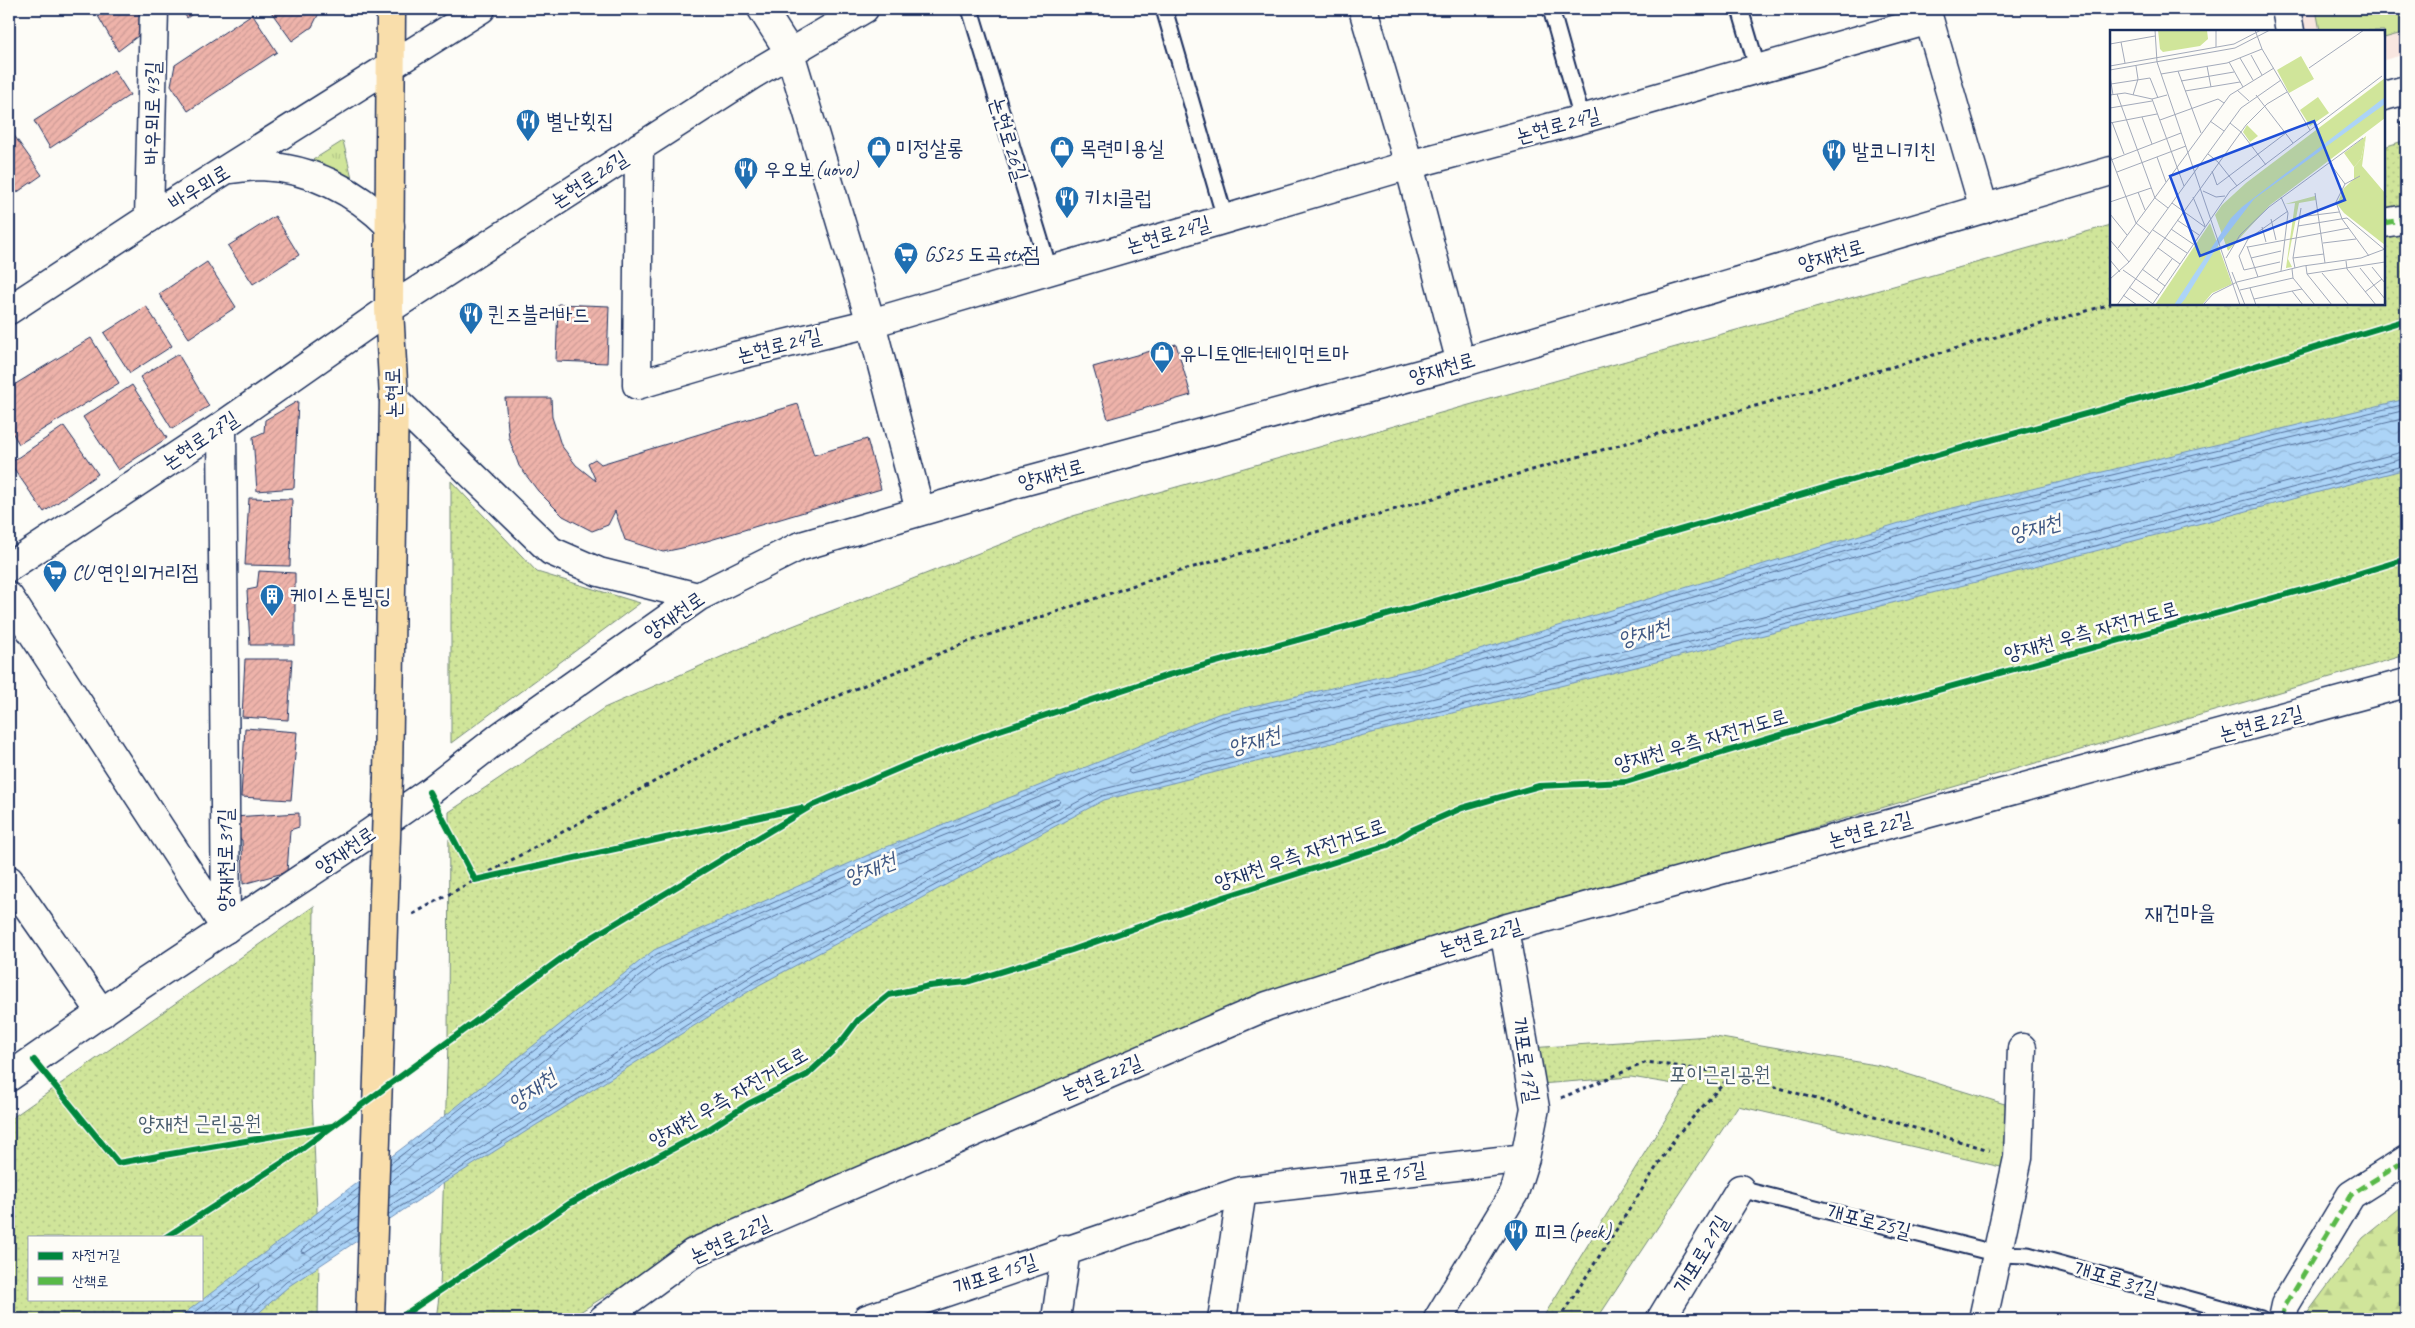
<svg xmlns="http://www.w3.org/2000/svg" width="2415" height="1328" font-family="Caveat,'Poor Story',sans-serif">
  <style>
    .built { fill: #f8e6e0 }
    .grass { fill: url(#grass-tufts); stroke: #768a7c }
    .forest { fill: url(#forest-firs); stroke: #768a7c }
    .park { fill: url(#park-dots); stroke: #768a7c; fill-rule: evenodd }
    .garden { fill: #d0e59a; stroke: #768a7c }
    .water { fill: url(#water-waves); stroke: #7292ba }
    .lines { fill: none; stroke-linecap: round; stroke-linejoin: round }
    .shore { stroke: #55719b; stroke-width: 1 }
    .building { fill: url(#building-hatch); stroke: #1b2f5e }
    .lane-casing { stroke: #1b2f5e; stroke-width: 19 }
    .street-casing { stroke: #1b2f5e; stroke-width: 31 }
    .secondary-casing { stroke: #1b2f5e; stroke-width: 31 }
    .primary-casing { stroke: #1b2f5e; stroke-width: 31 }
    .path { stroke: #1b2f5e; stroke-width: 3; stroke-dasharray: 4 4; stroke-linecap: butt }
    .lane { stroke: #fdfcf7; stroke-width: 15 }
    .street { stroke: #fdfcf7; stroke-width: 28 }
    .secondary { stroke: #fdfcf7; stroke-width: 28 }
    .primary { stroke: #f9deab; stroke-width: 28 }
    .primary-bridge-casing { stroke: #1b2f5e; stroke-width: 31; stroke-linecap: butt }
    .primary-bridge { stroke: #f9deab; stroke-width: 28 }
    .quiet { stroke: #58b947; stroke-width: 5; stroke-dasharray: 10 5; stroke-linecap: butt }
    .cycleway-casing { stroke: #fdfcf7; stroke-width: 9 }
    .cycleway { stroke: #00873e; stroke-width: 6 }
    .labels { text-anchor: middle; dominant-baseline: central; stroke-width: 5; stroke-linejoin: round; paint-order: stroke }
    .street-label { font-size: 21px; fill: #1b2f5e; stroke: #fdfcf7 }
    .poi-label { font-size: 21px; fill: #1b2f5e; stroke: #fdfcf7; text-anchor: start }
    .park-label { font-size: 21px; fill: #485c6d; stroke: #fdfcf7 }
    .water-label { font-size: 22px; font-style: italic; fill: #3f5884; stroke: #fdfcf7 }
    .neighbourhood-label { font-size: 22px; fill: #1b2f5e; stroke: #fdfcf7 }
    .inset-road { fill: none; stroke: #a3aaba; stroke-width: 1 }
    .view { fill: #1d4ed8; fill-opacity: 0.15; stroke: #1d4ed8; stroke-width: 2.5 }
    .inset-edge { fill: none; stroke: #1b2f5e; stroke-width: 2.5 }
  </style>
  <defs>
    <pattern id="grass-tufts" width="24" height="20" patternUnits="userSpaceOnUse" patternTransform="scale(1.25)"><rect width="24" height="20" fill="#d0e59a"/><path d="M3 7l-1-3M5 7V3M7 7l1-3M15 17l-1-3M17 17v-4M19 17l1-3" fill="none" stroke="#b2c587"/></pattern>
    <pattern id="forest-firs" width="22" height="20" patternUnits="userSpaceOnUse" patternTransform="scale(1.25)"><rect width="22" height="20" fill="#d0e59a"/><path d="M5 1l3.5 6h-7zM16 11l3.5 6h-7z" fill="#b2c587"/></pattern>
    <pattern id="park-dots" width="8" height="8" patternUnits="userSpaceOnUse" patternTransform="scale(1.25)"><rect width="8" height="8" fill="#d0e59a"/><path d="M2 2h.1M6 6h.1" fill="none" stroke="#b2c587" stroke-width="1.8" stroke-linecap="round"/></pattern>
    <pattern id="water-waves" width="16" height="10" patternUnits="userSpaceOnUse" patternTransform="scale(1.25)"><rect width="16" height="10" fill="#acd4f7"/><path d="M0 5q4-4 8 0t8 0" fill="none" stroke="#93b6d6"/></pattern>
    <pattern id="building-hatch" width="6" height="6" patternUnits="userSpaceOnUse" patternTransform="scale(1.25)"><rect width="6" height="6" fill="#eeb3aa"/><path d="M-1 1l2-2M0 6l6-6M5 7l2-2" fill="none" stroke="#cc9a95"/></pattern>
  </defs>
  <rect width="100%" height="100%" fill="#fdfcf7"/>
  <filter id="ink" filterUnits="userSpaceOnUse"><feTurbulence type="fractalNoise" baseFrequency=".02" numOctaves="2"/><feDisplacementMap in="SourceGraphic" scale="10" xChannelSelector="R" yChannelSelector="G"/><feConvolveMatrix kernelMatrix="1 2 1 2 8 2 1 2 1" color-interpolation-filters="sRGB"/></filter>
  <g filter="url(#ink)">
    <path class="built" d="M 2295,9 L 2406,9 L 2406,54 L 2384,60 L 2384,31 L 2298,31 Z"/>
    <path class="grass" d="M 343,141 L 353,182 L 308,163 Z"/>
    <path class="forest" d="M 2406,1203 L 2406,1319 L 2303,1319 L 2363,1238 Z"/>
    <path class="park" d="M 2406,140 L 2406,655 L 1823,825 L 1304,982 L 898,1148 L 610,1293 L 569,1319 L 436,1319 L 440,1289 L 448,1042 L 449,812 L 604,708 L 785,629 L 1073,516 L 2111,225 L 2111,304 L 2384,304 L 2384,147 Z
      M 451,481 L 537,572 L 640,603 L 451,743 Z
      M 314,906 L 312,1095 L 319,1258 L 318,1319 L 9,1319 L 9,1120 ZM 29,1237 L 201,1237 L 201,1299 L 29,1299 Z
      M 1710,1036 L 1881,1066 L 2008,1105 L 2005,1168 L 1738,1106 L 1597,1319 L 1542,1319 L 1686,1086 L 1631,1077 L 1540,1084 L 1529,1048 Z"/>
    <path class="garden" d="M 2316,9 L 2406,9 L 2406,32 L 2384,38 L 2384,31 L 2320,31 Z"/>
    <path class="water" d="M 2406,399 L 2406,469 L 2012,573 L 1104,800 L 759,985 L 444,1183 L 289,1286 L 252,1319 L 177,1319 L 446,1115 L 654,950 L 884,848 L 1218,714 L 1423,667 L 1936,512 Z"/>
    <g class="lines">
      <path class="shore" d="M 2406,418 L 1941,531 L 1427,685 L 1224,732 L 1129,769 L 1128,772 L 1131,774 L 2007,555 L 2406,451
        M 390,1164 L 657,954 L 886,853 L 1219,718 L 1424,672 L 1938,517 L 2406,404
        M 390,1172 L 660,960 L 888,858 L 1221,724 L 1425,678 L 1939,523 L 2406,410
        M 389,1197 L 749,969 L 1059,803 L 1060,800 L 1057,799 L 891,865 L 664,966 L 390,1182
        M 389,1206 L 753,975 L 1100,790 L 2009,562 L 2406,458
        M 389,1214 L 756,981 L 1102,796 L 2011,568 L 2406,465
        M 358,1217 L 305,1253 L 301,1252 L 302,1249 L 359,1205
        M 186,1319 L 359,1188
        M 196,1319 L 359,1196
        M 209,1319 L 258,1284 L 259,1288 L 240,1305 L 236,1319
        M 243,1319 C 244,1296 337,1241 358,1227
        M 249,1319 L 251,1314 L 286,1282 L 358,1234"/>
    </g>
    <path class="building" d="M 94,9 L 141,9 L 138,36 L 118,51 Z
      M 181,9 L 199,9 L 187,18 Z
      M 269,9 L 321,9 L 312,27 L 292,41 Z
      M 252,14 L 277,52 L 188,111 L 171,85 L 175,65 Z
      M 114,70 L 130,95 L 50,148 L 34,121 Z
      M 13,134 L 42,175 L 9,198 L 9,137 Z
      M 275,216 L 299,255 L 253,284 L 228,246 Z
      M 207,262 L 236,307 L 189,338 L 159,294 Z
      M 558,304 L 609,306 L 607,363 L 556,361 Z
      M 146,306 L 172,346 L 130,373 L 104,333 Z
      M 91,338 L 119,383 L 19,444 L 9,427 L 9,388 Z
      M 1176,344 L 1191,395 L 1108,419 L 1093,367 Z
      M 178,354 L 209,406 L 172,429 L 140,377 Z
      M 132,385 L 167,438 L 118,470 L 83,417 Z
      M 505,398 L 551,398 L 552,417 L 561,445 L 576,465 L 596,481 L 588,463 L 595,459 L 601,464 L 798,404 L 814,455 L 867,439 L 881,489 L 687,547 L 663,552 L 625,540 L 615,511 L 608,525 L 592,531 L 563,516 L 538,491 L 519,466 L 509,438 Z
      M 298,401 L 294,488 L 257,491 L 253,437 L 264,432 L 265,420 Z
      M 64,426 L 98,474 L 44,512 L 10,463 Z
      M 249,498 L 292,499 L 290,566 L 245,565 Z
      M 259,571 L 295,573 L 295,645 L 250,645 L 247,590 L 257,588 Z
      M 245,659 L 292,659 L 288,720 L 242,717 Z
      M 245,728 L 297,732 L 291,800 L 241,797 Z
      M 299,813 L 299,827 L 290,830 L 287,872 L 243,884 L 242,840 L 233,836 L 233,817 Z"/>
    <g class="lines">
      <defs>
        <path id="lane" d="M 970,9 L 1049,269
          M 1164,9 L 1225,218
          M 1551,9 L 1582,119
          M 1740,9 L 1758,70
          M 1740,1189 L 1998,1254 L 2028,1255 L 2261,1319"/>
        <path id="street" d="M 762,9 L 790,53 L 871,323 L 920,511
          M 1363,9 L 1409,165 L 1461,363
          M 1926,9 L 1984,209
          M 639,147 L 637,385 L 735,356 L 871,323 L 1409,165 L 1582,119 L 1929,20
          M 149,218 L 154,9
          M 2384,223 L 2406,219
          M 222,426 L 226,929
          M 9,567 L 222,426 L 389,309 L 752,75 L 864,9
          M 9,597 L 226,929
          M 9,880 L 102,1013
          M 603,1319 L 693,1253 L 1267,1006 L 1504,929 L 2406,683
          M 867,1319 L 1242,1191 L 1525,1158
          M 1056,1319 L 1066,1249
          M 1222,1319 L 1242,1191
          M 1438,1319 L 1514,1193 L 1525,1158 L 1535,1108 L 1504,929
          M 1661,1319 L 1740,1189
          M 1983,1319 L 2018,1158 L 2022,1048
          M 2282,1319 L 2285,1305 L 2351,1195 L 2406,1160"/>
        <path id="secondary" d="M 2286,9 L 2290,31
          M 2384,96 L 2406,90
          M 230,169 C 240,168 251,166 261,166 C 310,168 356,191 390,226
          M 9,310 L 149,218 L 481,9
          M 394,399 L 551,551 L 599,572 L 698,597
          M 9,1077 L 141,985 L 370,833 L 429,792 L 501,736 L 698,597 L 798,547 L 1018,483 L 1461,363 L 2111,171"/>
        <path id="primary" d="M 388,777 L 394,399 L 389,309 L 391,9"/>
      </defs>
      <use href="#lane" class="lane-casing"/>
      <use href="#street" class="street-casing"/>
      <use href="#secondary" class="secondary-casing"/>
      <use href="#primary" class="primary-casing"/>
      <path class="path" d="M 2401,121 L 2406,138
        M 413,914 L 723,744 L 965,643 L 1152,579 L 2111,304
        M 1561,1098 L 1647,1062 L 1731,1074
        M 1559,1319 L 1677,1135 L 1732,1074 L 1989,1150"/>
      <use href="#lane" class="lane"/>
      <use href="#street" class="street"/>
      <use href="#secondary" class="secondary"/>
      <use href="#primary" class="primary"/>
      <defs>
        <path id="primary-bridge" d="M 370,1319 L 388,777"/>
      </defs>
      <use href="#primary-bridge" class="primary-bridge-casing"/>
      <use href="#primary-bridge" class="primary-bridge"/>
      <path class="quiet" d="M 2384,223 L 2406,219
        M 2404,684 L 2406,692
        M 2282,1319 L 2285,1305 L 2351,1195 L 2406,1160"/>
      <defs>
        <path id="cycleway" d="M 429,792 L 475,880 L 801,808
          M 34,1060 L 118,1163 L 332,1126
          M 166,1237 L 288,1159 L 581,944 L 813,805 L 909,764 L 988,734 L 1165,676 L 1356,624 L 1951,451 L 2202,382 L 2406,320
          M 398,1319 L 569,1204 L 706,1131 L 748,1104 L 807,1075 L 838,1046 L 858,1020 L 889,995 L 929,986 L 967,982 L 1072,950 L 1224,897 L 1388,845 L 1412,830 L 1462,808 L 1539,786 L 1626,782 L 1847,715 L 2324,584 L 2406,559"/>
      </defs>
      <use href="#cycleway" class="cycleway-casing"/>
      <use href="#cycleway" class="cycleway"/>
    </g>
  </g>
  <defs>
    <symbol id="restaurant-pin" viewBox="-11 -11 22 30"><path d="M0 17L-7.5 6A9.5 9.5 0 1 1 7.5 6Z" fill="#1f6fb2" stroke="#fdfcf7"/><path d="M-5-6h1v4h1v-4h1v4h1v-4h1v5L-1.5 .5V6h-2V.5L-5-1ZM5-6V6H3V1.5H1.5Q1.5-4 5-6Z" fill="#fff"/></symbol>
    <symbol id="shop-pin" viewBox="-11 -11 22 30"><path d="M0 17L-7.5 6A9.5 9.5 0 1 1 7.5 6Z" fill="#1f6fb2" stroke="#fdfcf7"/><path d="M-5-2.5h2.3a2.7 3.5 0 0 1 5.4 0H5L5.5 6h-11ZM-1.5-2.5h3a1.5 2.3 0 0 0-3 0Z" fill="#fff"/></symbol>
    <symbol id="supermarket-pin" viewBox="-11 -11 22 30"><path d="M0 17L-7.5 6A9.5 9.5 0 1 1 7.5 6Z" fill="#1f6fb2" stroke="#fdfcf7"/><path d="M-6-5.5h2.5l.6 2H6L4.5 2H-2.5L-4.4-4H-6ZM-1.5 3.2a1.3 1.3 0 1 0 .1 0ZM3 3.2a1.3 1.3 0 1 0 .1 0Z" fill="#fff"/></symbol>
    <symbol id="building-pin" viewBox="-11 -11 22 30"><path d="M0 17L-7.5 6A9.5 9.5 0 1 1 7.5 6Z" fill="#1f6fb2" stroke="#fdfcf7"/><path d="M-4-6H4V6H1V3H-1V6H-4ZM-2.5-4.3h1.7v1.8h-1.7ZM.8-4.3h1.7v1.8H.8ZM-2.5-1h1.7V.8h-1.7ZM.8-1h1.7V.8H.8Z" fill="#fff"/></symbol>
  </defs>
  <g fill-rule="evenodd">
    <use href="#restaurant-pin" x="514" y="107" width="28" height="38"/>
    <use href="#shop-pin" x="865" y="134" width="28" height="38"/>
    <use href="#shop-pin" x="1048" y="134" width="28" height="38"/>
    <use href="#restaurant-pin" x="1820" y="137" width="28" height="38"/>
    <use href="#restaurant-pin" x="732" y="155" width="28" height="38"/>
    <use href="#restaurant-pin" x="1053" y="184" width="28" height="38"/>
    <use href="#supermarket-pin" x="892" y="240" width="28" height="38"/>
    <use href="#restaurant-pin" x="457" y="300" width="28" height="38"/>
    <use href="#shop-pin" x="1148" y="339" width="28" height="38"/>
    <use href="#supermarket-pin" x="41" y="558" width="28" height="38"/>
    <use href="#building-pin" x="258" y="582" width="28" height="38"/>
    <use href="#restaurant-pin" x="1502" y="1217" width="28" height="38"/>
  </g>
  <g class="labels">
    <g class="street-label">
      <text transform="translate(152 113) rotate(-89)">바우뫼로43길</text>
      <text transform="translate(1558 125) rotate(-15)">논현로24길</text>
      <text transform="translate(1009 139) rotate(73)">논현로26길</text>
      <text transform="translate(589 179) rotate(-33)">논현로26길</text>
      <text transform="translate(199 187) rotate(-31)">바우뫼로</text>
      <text transform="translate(1168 234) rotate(-16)">논현로24길</text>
      <text transform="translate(1831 255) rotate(-16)">양재천로</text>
      <text transform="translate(779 345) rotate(-14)">논현로24길</text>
      <text transform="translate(1442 368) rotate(-16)">양재천로</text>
      <text transform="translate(393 393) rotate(-91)">논현로</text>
      <text transform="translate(200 440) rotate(-34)">논현로27길</text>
      <text transform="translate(1051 474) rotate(-15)">양재천로</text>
      <text transform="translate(674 615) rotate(-34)">양재천로</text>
      <text transform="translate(2091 631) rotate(-15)">양재천 우측 자전거도로</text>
      <text transform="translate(2261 723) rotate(-15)">논현로22길</text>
      <text transform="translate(1701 740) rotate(-16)">양재천 우측 자전거도로</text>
      <text transform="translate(1870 829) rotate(-15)">논현로22길</text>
      <text transform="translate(345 850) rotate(-34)">양재천로</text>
      <text transform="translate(1300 854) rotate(-19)">양재천 우측 자전거도로</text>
      <text transform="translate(225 860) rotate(-90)">양재천로31길</text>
      <text transform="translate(1480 937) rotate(-17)">논현로22길</text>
      <text transform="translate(1526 1060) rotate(81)">개포로17길</text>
      <text transform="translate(1101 1077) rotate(-23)">논현로22길</text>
      <text transform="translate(728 1097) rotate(-30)">양재천 우측 자전거도로</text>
      <text transform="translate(1383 1174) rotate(-7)">개포로15길</text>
      <text transform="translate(1869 1221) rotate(14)">개포로25길</text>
      <text transform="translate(730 1239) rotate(-25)">논현로22길</text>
      <text transform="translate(1701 1254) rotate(-59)">개포로21길</text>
      <text transform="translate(995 1274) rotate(-19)">개포로15길</text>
      <text transform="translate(2116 1279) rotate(15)">개포로31길</text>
    </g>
    <g class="poi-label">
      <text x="546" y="121">별난횟집</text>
      <text x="896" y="148">미정살롱</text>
      <text x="1080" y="148">목련미용실</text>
      <text x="1852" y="151">발코니키친</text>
      <text x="764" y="169">우오보(uovo)</text>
      <text x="1084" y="198">키치클럽</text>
      <text x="924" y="254">GS25 도곡stx점</text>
      <text x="488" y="314">퀸즈블러바드</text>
      <text x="1180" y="353">유니토엔터테인먼트마</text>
      <text x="72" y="572">CU 연인의거리점</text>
      <text x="290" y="596">케이스톤빌딩</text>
      <text x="1534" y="1231">피크(peek)</text>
    </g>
    <g class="park-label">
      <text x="1720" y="1074">포이근린공원</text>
      <text x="200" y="1123">양재천 근린공원</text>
    </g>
    <g class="water-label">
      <text transform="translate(2035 528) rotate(-15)">양재천</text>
      <text transform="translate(1644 633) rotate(-15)">양재천</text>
      <text transform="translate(1254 741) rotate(-16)">양재천</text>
      <text transform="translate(870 869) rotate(-21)">양재천</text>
      <text transform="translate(532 1090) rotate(-36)">양재천</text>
    </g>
    <g class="neighbourhood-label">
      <text x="2180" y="913">재건마을</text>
    </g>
  </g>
  <g transform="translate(2110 30)">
    <rect width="275" height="275" fill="#fdfcf7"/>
    <path d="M 256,106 L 252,136 L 275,163 L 275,215 L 234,183 L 227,174 L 234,158 L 244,149 L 244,137 L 251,129 Z" fill="#d0e59a"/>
    <path d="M 48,0 L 97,0 L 98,9 L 90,16 L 53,22 L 50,19 ZM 191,26 L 204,49 L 179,63 L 167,40 ZM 275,48 L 275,88 L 160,175 L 118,221 L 105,185 L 112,175 L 136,153 ZM 137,95 L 148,106 L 140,112 L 133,102 ZM 256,106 L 251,129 L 244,137 L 234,123 ZM 205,166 L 206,170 L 189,173 L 178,229 L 182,237 L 176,238 L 185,173 L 175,174 ZM 100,193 L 122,254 L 102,263 L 92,275 L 45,275 Z" fill="#d0e59a"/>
    <path d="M 208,67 L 219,83 L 200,96 L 190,80 Z" fill="#d0e59a"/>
    <path d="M 275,67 L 275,74 L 144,169 L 107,217 L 75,269 L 70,275 L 64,275 L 121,188 L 132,177 Z" fill="#acd4f7"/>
    <path class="inset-road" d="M 45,0 L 47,32 L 130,275M 145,0 L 152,19 L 200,100M 274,0 L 275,16M 11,12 L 15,33M 0,14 L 45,6M 106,17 L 106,0M 141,25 L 152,45M 130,28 L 143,50M 119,32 L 133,57M 0,36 L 124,14 L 151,0M 97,36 L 101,57M 199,38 L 254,0M 0,40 L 125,18 L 160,0M 68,41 L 91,103M 51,44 L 117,33 L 152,19M 0,46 L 3,65M 71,51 L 124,42M 1,54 L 40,48 L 48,68M 127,60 L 139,71M 75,61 L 130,52M 7,64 L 45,168 L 58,178M 0,65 L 15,63 L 42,69 L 57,65M 23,65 L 28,49 L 26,36M 146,65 L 183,113M 42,69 L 74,156M 0,78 L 42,71M 32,87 L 42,114M 50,90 L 108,69 L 114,73M 100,91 L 114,101M 2,92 L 14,124M 0,93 L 47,84M 120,93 L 131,102 L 156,135M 98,124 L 108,132 L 127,156M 0,125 L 26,193 L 40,204M 47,127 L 56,152M 1,130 L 71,103M 219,132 L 235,154M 102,141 L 107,155 L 176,103M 7,142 L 76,116M 250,146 L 235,154 L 226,172 L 232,189 L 259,226M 93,161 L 106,167 L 115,166M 28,162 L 35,180M 205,163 L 215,233M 83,167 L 95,196M 0,172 L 41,158M 62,173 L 95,197M 0,184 L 17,205M 189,187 L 229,182M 161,189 L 166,210M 67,190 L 89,205M 188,196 L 237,188 L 275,220M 152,197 L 156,212M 61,199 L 83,214M 43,200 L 77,223M 0,210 L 19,232M 213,213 L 246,209M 137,216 L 148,247M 138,217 L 239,198M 8,218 L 120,65 L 164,38M 48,218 L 70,234M 116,228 L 130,205 L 159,177 L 253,108M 141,228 L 171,221M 183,228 L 214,224M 0,230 L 10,242M 236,231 L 237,239 L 266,275M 170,232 L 134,240 L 129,226 L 138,209 L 178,181M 196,236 L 197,244 L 222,275M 262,237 L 275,253M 185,238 L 183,228 L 191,178M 250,238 L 275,269M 32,239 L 55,256M 182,239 L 183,248 L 205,275M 13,240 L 49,265M 171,241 L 178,183 L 171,167M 122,242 L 135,275M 212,243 L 239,275M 197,244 L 275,232M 0,249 L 19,232 L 131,78 L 171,50M 47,250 L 62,229M 19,257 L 43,274M 140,258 L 146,275M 130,260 L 183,248M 182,261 L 193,275M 255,262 L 272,249M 13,265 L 27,275M 144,269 L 192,259M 7,275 L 136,95 L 157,74 L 177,62M 42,275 L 120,161 L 272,46M 93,275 L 103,264 L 127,252 L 193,236 L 251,228 L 275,219"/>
    <path class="view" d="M 204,91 L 235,170 L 90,226 L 60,146 Z"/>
    <rect width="275" height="275" class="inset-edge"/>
  </g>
  <rect width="2415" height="1328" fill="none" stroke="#fdfcf7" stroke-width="30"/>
  <rect x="15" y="15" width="2385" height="1298" fill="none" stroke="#1b2f5e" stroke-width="2" filter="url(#ink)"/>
  <rect x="28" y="1236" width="175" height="65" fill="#fdfcf7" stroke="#a3aaba"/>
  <rect x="38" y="1252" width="25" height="8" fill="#00873e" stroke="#a3aaba"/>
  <text x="72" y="1260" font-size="15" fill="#1b2f5e">자전거길</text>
  <rect x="38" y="1277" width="25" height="8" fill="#58b947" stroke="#a3aaba"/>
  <text x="72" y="1286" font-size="15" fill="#1b2f5e">산책로</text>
</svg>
